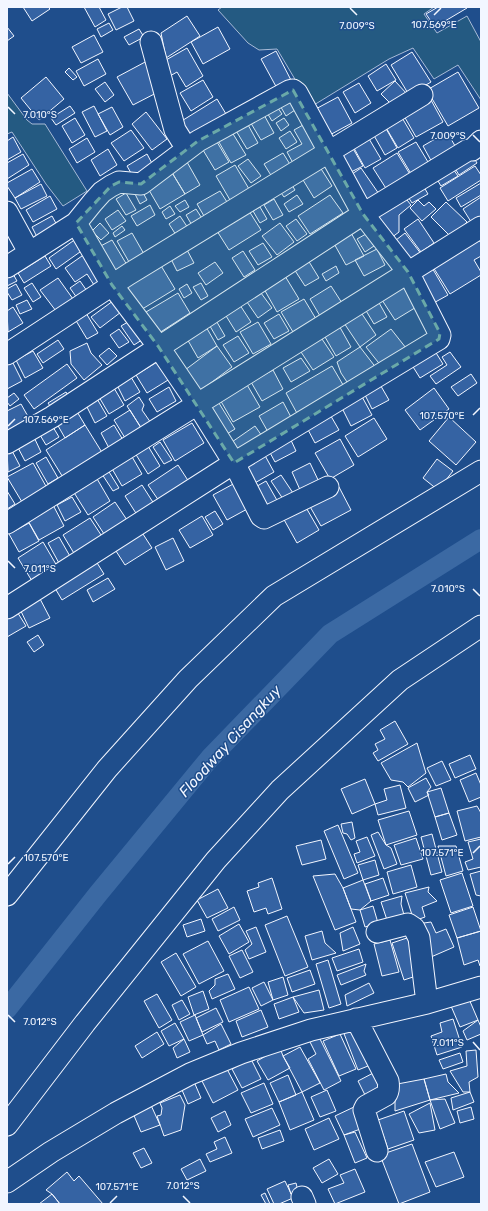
<svg xmlns="http://www.w3.org/2000/svg" width="488" height="1211" font-family="Rubik,sans-serif">
  <style>
    .green { fill: #245a82; stroke: #a8bbd7 }
    .lines { fill: none; stroke-linecap: round; stroke-linejoin: round }
    .canal { stroke: #3b69a3; stroke-width: 20 }
    .building { fill: #3563a3; stroke: #f2f6ff }
    .minor-casing { stroke: #f2f6ff; stroke-width: 23 }
    .minor { stroke: #1f4e8c; stroke-width: 21 }
    .marked { fill: #6aa9a8; fill-opacity: 0.2; stroke: #6aa9a8; stroke-width: 3; stroke-dasharray: 8 5; stroke-linejoin: round }
    .ticks { fill: none; stroke: #f2f6ff; stroke-width: 1.5 }
    .labels { text-anchor: middle; dominant-baseline: central; stroke-width: 3; stroke-linejoin: round; paint-order: stroke }
    .water-label { font-size: 15px; font-style: italic; fill: #f2f6ff; stroke: #1f4e8c }
    .ticks-label { font-size: 10px; text-anchor: middle; fill: #f2f6ff; stroke: #1f4e8c; stroke-width: 3; stroke-linejoin: round; paint-order: stroke }
  </style>
  <rect width="100%" height="100%" fill="#1f4e8c"/>
  <path class="green" d="M 222,7 L 434,7 L 424,14 L 437,33 L 467,16 L 481,42 L 481,100 L 458,65 L 434,79 L 413,48 L 389,59 L 309,108 L 299,86 L 277,49 L 259,50 L 248,43 L 218,10 Z
    M 7,93 L 27,120 L 32,124 L 45,124 L 87,191 L 63,206 L 46,184 L 12,132 L 7,134 Z"/>
  <g class="lines">
    <path class="canal" d="M 7,1009 L 98,894 L 210,758 L 330,634 L 481,539"/>
  </g>
  <path class="building" d="M 23,7 L 48,7 L 50,9 L 32,21 Z
    M 84,7 L 99,7 L 106,20 L 95,27 Z
    M 122,7 L 127,7 L 134,21 L 116,30 L 108,14 Z
    M 438,7 L 467,7 L 467,8 L 435,27 L 426,14 Z
    M 187,16 L 200,36 L 166,58 L 161,33 Z
    M 109,23 L 113,30 L 101,37 L 97,29 Z
    M 7,27 L 14,36 L 7,41 Z
    M 218,27 L 230,49 L 203,64 L 191,42 Z
    M 139,29 L 144,37 L 129,45 L 124,37 Z
    M 94,35 L 103,52 L 81,63 L 72,47 Z
    M 187,48 L 203,76 L 186,87 L 177,72 L 170,76 L 166,60 Z
    M 276,51 L 293,84 L 279,92 L 261,59 Z
    M 412,52 L 431,82 L 409,95 L 391,65 Z
    M 98,59 L 106,74 L 84,86 L 76,71 Z
    M 147,61 L 162,90 L 133,105 L 117,77 Z
    M 386,64 L 396,80 L 377,91 L 368,76 Z
    M 69,68 L 77,77 L 73,80 L 65,72 Z
    M 458,72 L 479,108 L 448,126 L 427,90 Z
    M 46,77 L 64,99 L 39,120 L 21,98 Z
    M 203,80 L 213,97 L 191,111 L 180,93 Z
    M 395,81 L 407,94 L 394,107 L 381,94 Z
    M 105,82 L 114,95 L 105,102 L 95,89 Z
    M 359,83 L 371,103 L 355,113 L 343,92 Z
    M 287,97 L 295,110 L 286,116 L 278,102 Z
    M 338,97 L 352,123 L 326,137 L 312,111 Z
    M 217,99 L 229,119 L 192,141 L 180,122 Z
    M 431,100 L 443,122 L 416,137 L 404,116 Z
    M 276,105 L 282,114 L 272,121 L 266,111 Z
    M 70,106 L 75,113 L 56,125 L 51,118 Z
    M 94,106 L 107,131 L 95,137 L 82,112 Z
    M 112,107 L 123,127 L 110,135 L 98,114 Z
    M 146,112 L 167,139 L 152,150 L 132,124 Z
    M 263,113 L 274,133 L 261,140 L 249,120 Z
    M 401,116 L 414,138 L 398,148 L 385,126 Z
    M 75,118 L 85,135 L 72,143 L 62,126 Z
    M 284,118 L 289,125 L 281,131 L 276,123 Z
    M 247,123 L 258,143 L 247,149 L 235,129 Z
    M 303,125 L 317,149 L 293,163 L 287,152 L 302,144 L 294,130 Z
    M 384,125 L 397,148 L 385,155 L 372,132 Z
    M 230,129 L 246,155 L 231,163 L 216,137 Z
    M 131,130 L 144,148 L 124,161 L 111,143 Z
    M 290,131 L 297,142 L 286,149 L 279,138 Z
    M 365,132 L 381,159 L 365,168 L 350,141 Z
    M 447,132 L 458,151 L 434,166 L 423,146 Z
    M 13,137 L 21,152 L 7,160 L 7,141 Z
    M 214,137 L 229,162 L 215,170 L 200,145 Z
    M 87,138 L 95,152 L 77,163 L 69,149 Z
    M 416,142 L 431,167 L 413,177 L 398,152 Z
    M 351,145 L 363,166 L 349,173 L 337,153 Z
    M 108,149 L 117,165 L 100,176 L 91,160 Z
    M 283,153 L 291,166 L 272,177 L 264,164 Z
    M 397,153 L 411,176 L 387,190 L 373,168 Z
    M 471,153 L 477,163 L 459,175 L 453,165 Z
    M 23,154 L 29,165 L 7,179 L 7,163 Z
    M 147,154 L 155,169 L 135,180 L 127,166 Z
    M 248,159 L 261,176 L 251,183 L 238,166 Z
    M 187,162 L 200,185 L 185,194 L 171,171 Z
    M 318,164 L 332,186 L 314,198 L 300,175 Z
    M 235,165 L 249,189 L 230,200 L 216,176 Z
    M 451,166 L 458,176 L 441,186 L 435,176 Z
    M 475,166 L 481,175 L 481,180 L 448,201 L 440,188 Z
    M 361,168 L 379,194 L 363,204 L 346,178 Z
    M 32,169 L 40,182 L 15,198 L 7,186 L 7,183 Z
    M 171,171 L 185,194 L 160,209 L 146,185 Z
    M 290,182 L 295,190 L 284,197 L 279,190 Z
    M 421,182 L 428,194 L 412,203 L 405,192 Z
    M 481,183 L 481,195 L 461,207 L 456,198 Z
    M 41,184 L 47,196 L 21,209 L 15,198 Z
    M 141,189 L 147,200 L 140,204 L 134,192 Z
    M 220,191 L 227,202 L 204,216 L 197,204 Z
    M 126,193 L 136,210 L 126,215 L 116,199 Z
    M 297,195 L 303,204 L 289,212 L 284,204 Z
    M 330,195 L 343,213 L 310,234 L 298,216 Z
    M 403,195 L 411,205 L 399,215 L 399,232 L 387,241 L 369,216 Z
    M 50,196 L 57,209 L 33,222 L 26,210 Z
    M 481,197 L 481,220 L 473,225 L 463,209 Z
    M 274,199 L 283,215 L 273,220 L 264,205 Z
    M 185,200 L 189,207 L 180,212 L 175,206 Z
    M 418,200 L 424,206 L 429,202 L 436,209 L 422,221 L 410,208 Z
    M 446,202 L 467,222 L 452,238 L 431,217 Z
    M 150,205 L 155,215 L 137,226 L 131,216 Z
    M 170,206 L 175,214 L 166,219 L 162,212 Z
    M 260,207 L 267,219 L 260,223 L 253,211 Z
    M 196,209 L 203,220 L 193,227 L 186,215 Z
    M 118,210 L 126,221 L 112,230 L 105,219 Z
    M 249,211 L 261,230 L 229,250 L 217,231 Z
    M 52,216 L 58,227 L 38,239 L 32,227 Z
    M 180,216 L 188,228 L 176,235 L 169,224 Z
    M 296,219 L 307,234 L 297,241 L 286,226 Z
    M 418,219 L 434,243 L 421,252 L 404,229 Z
    M 100,223 L 109,233 L 101,240 L 92,231 Z
    M 280,223 L 294,242 L 277,255 L 262,236 Z
    M 122,226 L 125,230 L 115,237 L 113,233 Z
    M 350,231 L 364,256 L 346,265 L 332,240 Z
    M 132,233 L 144,254 L 129,262 L 117,241 Z
    M 405,233 L 422,255 L 407,266 L 391,244 Z
    M 366,234 L 374,246 L 365,252 L 357,239 Z
    M 80,236 L 87,247 L 56,269 L 49,258 Z
    M 478,239 L 481,243 L 481,256 L 474,260 L 481,272 L 481,275 L 450,294 L 433,267 Z
    M 112,240 L 127,265 L 109,275 L 95,249 Z
    M 263,243 L 272,257 L 258,265 L 249,251 Z
    M 186,248 L 194,263 L 177,271 L 170,257 Z
    M 377,249 L 385,265 L 364,276 L 355,260 Z
    M 89,251 L 106,276 L 94,285 L 87,274 L 75,282 L 65,268 Z
    M 243,251 L 255,270 L 244,277 L 232,258 Z
    M 45,256 L 51,266 L 24,283 L 18,273 Z
    M 308,260 L 319,278 L 305,286 L 294,269 Z
    M 215,262 L 223,273 L 206,285 L 198,273 Z
    M 160,264 L 175,289 L 139,311 L 124,286 Z
    M 336,266 L 339,273 L 326,281 L 322,274 Z
    M 431,266 L 448,295 L 430,305 L 413,276 Z
    M 12,272 L 17,281 L 7,286 L 7,275 Z
    M 285,276 L 299,299 L 277,312 L 264,289 Z
    M 58,278 L 73,299 L 56,311 L 40,290 Z
    M 80,281 L 87,291 L 77,298 L 70,288 Z
    M 32,283 L 41,297 L 33,302 L 24,288 Z
    M 201,283 L 208,296 L 201,300 L 193,287 Z
    M 16,284 L 22,295 L 12,300 L 7,292 L 7,289 Z
    M 187,284 L 192,293 L 184,298 L 179,289 Z
    M 331,286 L 342,303 L 320,316 L 310,299 Z
    M 406,286 L 418,306 L 395,320 L 382,300 Z
    M 178,293 L 190,313 L 159,333 L 146,312 Z
    M 261,293 L 272,308 L 258,318 L 247,302 Z
    M 117,298 L 125,309 L 100,328 L 91,317 Z
    M 304,299 L 316,319 L 293,332 L 281,312 Z
    M 27,300 L 32,309 L 20,314 L 16,305 Z
    M 378,301 L 387,317 L 374,324 L 365,309 Z
    M 238,302 L 251,322 L 236,332 L 223,311 Z
    M 13,307 L 23,323 L 8,332 L 7,311 Z
    M 360,311 L 376,335 L 360,347 L 344,323 Z
    M 86,313 L 98,333 L 87,339 L 75,319 Z
    M 279,314 L 289,331 L 274,339 L 264,323 Z
    M 214,317 L 225,336 L 218,340 L 207,321 Z
    M 133,319 L 145,338 L 134,345 L 121,326 Z
    M 258,322 L 271,344 L 253,354 L 240,332 Z
    M 337,322 L 351,347 L 336,356 L 321,330 Z
    M 205,325 L 217,346 L 198,358 L 186,337 Z
    M 119,329 L 129,342 L 119,348 L 110,335 Z
    M 391,329 L 406,348 L 382,367 L 366,347 Z
    M 238,336 L 249,353 L 234,362 L 223,345 Z
    M 320,336 L 334,357 L 313,370 L 299,349 Z
    M 58,340 L 64,349 L 43,363 L 37,354 Z
    M 87,343 L 91,353 L 102,365 L 84,380 L 71,364 L 70,351 Z
    M 217,346 L 232,367 L 196,394 L 181,373 Z
    M 360,347 L 377,369 L 351,388 L 341,373 L 337,362 Z
    M 109,348 L 117,356 L 107,365 L 99,356 Z
    M 433,348 L 443,364 L 420,378 L 410,362 Z
    M 33,351 L 43,368 L 25,378 L 16,360 Z
    M 450,352 L 461,367 L 436,384 L 430,376 L 447,365 L 442,357 Z
    M 301,358 L 310,371 L 291,382 L 283,368 Z
    M 162,359 L 173,377 L 147,393 L 136,375 Z
    M 12,361 L 22,381 L 7,389 L 7,364 Z
    M 67,364 L 77,378 L 34,409 L 24,395 Z
    M 332,366 L 346,390 L 299,417 L 286,393 Z
    M 273,370 L 283,389 L 262,401 L 251,382 Z
    M 471,374 L 477,383 L 458,396 L 451,387 Z
    M 131,377 L 140,392 L 125,401 L 117,385 Z
    M 378,381 L 389,400 L 372,409 L 362,389 Z
    M 246,383 L 260,407 L 233,422 L 219,398 Z
    M 169,387 L 176,401 L 157,412 L 149,399 Z
    M 114,388 L 124,405 L 109,414 L 99,397 Z
    M 434,388 L 449,409 L 420,430 L 405,410 Z
    M 66,392 L 71,401 L 54,412 L 48,403 Z
    M 14,393 L 19,399 L 10,406 L 7,402 L 7,398 Z
    M 360,393 L 372,415 L 351,426 L 340,404 Z
    M 96,397 L 107,416 L 95,423 L 85,403 Z
    M 139,397 L 144,405 L 142,410 L 151,423 L 142,429 L 127,406 Z
    M 217,400 L 235,429 L 222,437 L 204,407 Z
    M 283,402 L 292,419 L 268,432 L 259,416 Z
    M 21,404 L 30,420 L 7,432 L 7,411 Z
    M 73,405 L 85,425 L 65,438 L 53,417 Z
    M 130,410 L 141,428 L 125,438 L 114,420 Z
    M 328,411 L 339,430 L 315,443 L 305,424 Z
    M 449,417 L 476,442 L 456,465 L 429,441 Z
    M 374,418 L 387,439 L 358,457 L 345,436 Z
    M 50,422 L 59,437 L 46,445 L 37,430 Z
    M 192,423 L 204,443 L 175,461 L 163,440 Z
    M 85,425 L 103,454 L 64,479 L 46,450 Z
    M 114,425 L 123,440 L 109,448 L 101,433 Z
    M 255,426 L 262,436 L 236,454 L 229,444 Z
    M 32,433 L 41,452 L 25,461 L 15,442 Z
    M 290,438 L 296,451 L 275,462 L 268,449 Z
    M 340,439 L 354,465 L 330,479 L 315,453 Z
    M 160,442 L 172,460 L 164,464 L 153,447 Z
    M 148,446 L 160,466 L 148,474 L 135,453 Z
    M 10,447 L 20,466 L 8,472 L 7,449 Z
    M 262,450 L 274,472 L 253,484 L 240,462 Z
    M 131,455 L 142,474 L 122,486 L 111,467 Z
    M 46,457 L 58,478 L 48,484 L 36,463 Z
    M 437,459 L 453,471 L 438,490 L 423,478 Z
    M 33,463 L 47,488 L 22,502 L 7,477 Z
    M 310,463 L 320,484 L 301,492 L 292,472 Z
    M 178,465 L 189,482 L 159,501 L 148,485 Z
    M 106,467 L 119,488 L 113,491 L 100,471 Z
    M 281,475 L 293,493 L 283,499 L 271,481 Z
    M 96,477 L 110,501 L 88,515 L 73,491 Z
    M 266,481 L 278,502 L 263,510 L 252,489 Z
    M 235,483 L 249,508 L 227,520 L 213,495 Z
    M 142,485 L 156,507 L 139,518 L 125,496 Z
    M 339,487 L 351,510 L 321,526 L 308,503 Z
    M 7,491 L 15,504 L 7,509 Z
    M 72,497 L 81,512 L 65,521 L 57,505 Z
    M 115,502 L 129,523 L 106,537 L 93,517 Z
    M 304,504 L 319,530 L 297,543 L 282,516 Z
    M 53,505 L 64,526 L 39,540 L 27,519 Z
    M 215,511 L 223,524 L 213,530 L 205,517 Z
    M 202,516 L 213,535 L 190,548 L 179,530 Z
    M 90,518 L 103,538 L 75,555 L 63,535 Z
    M 29,523 L 39,541 L 19,552 L 9,534 Z
    M 141,531 L 152,548 L 125,565 L 114,548 Z
    M 59,537 L 71,558 L 60,565 L 48,543 Z
    M 173,538 L 184,561 L 166,570 L 155,547 Z
    M 43,542 L 57,566 L 32,581 L 18,558 Z
    M 94,558 L 104,574 L 62,600 L 52,583 Z
    M 108,578 L 115,589 L 93,602 L 87,590 Z
    M 38,595 L 50,618 L 29,628 L 18,605 Z
    M 16,610 L 26,626 L 7,637 L 7,615 Z
    M 38,635 L 44,645 L 34,652 L 27,642 Z
    M 395,721 L 408,744 L 378,761 L 373,753 L 378,750 L 375,744 L 385,739 L 380,730 Z
    M 417,743 L 426,773 L 408,787 L 403,782 L 391,780 L 381,763 Z
    M 470,755 L 476,769 L 455,778 L 449,764 Z
    M 442,761 L 451,780 L 436,786 L 427,768 Z
    M 476,773 L 481,785 L 481,797 L 469,802 L 460,780 Z
    M 426,778 L 431,787 L 427,792 L 429,795 L 415,802 L 408,788 Z
    M 365,779 L 375,804 L 352,814 L 341,789 Z
    M 400,785 L 406,808 L 378,815 L 375,804 L 387,800 L 384,789 Z
    M 441,788 L 449,813 L 435,817 L 427,792 Z
    M 477,806 L 481,813 L 481,837 L 465,841 L 457,811 Z
    M 409,811 L 417,835 L 386,845 L 378,820 Z
    M 449,813 L 457,835 L 442,840 L 435,817 Z
    M 352,822 L 355,838 L 351,840 L 347,834 L 343,833 L 341,824 Z
    M 338,825 L 358,873 L 344,879 L 324,831 Z
    M 378,832 L 386,845 L 391,848 L 397,864 L 384,869 L 371,835 Z
    M 432,834 L 442,872 L 431,875 L 421,837 Z
    M 367,837 L 375,856 L 357,863 L 354,854 L 360,852 L 356,841 Z
    M 416,838 L 423,859 L 401,865 L 394,845 Z
    M 481,839 L 481,867 L 468,870 L 465,862 L 473,859 L 468,842 Z
    M 321,840 L 326,859 L 302,865 L 296,846 Z
    M 438,846 L 456,846 L 463,871 L 446,876 Z
    M 375,860 L 379,875 L 363,880 L 358,865 Z
    M 411,865 L 417,887 L 393,894 L 387,872 Z
    M 481,871 L 481,896 L 476,895 L 470,874 Z
    M 462,873 L 473,906 L 451,913 L 440,880 Z
    M 335,874 L 343,888 L 356,922 L 335,930 L 313,876 Z
    M 272,878 L 282,909 L 268,914 L 266,908 L 254,912 L 247,891 L 259,887 L 258,883 Z
    M 383,878 L 389,895 L 371,901 L 365,884 Z
    M 363,880 L 371,901 L 360,910 L 351,909 L 343,888 Z
    M 429,887 L 428,892 L 437,901 L 422,907 L 425,917 L 414,921 L 405,893 Z
    M 218,889 L 228,908 L 207,918 L 197,900 Z
    M 402,896 L 401,904 L 404,915 L 387,920 L 381,902 Z
    M 373,906 L 378,923 L 365,927 L 360,910 Z
    M 234,907 L 240,920 L 218,931 L 212,919 Z
    M 473,907 L 481,931 L 457,938 L 449,915 Z
    M 287,916 L 308,967 L 285,976 L 265,925 Z
    M 201,919 L 205,931 L 187,937 L 183,925 Z
    M 431,922 L 436,933 L 446,929 L 454,947 L 431,957 L 417,924 Z
    M 239,924 L 249,942 L 229,954 L 219,936 Z
    M 256,927 L 266,952 L 249,959 L 245,950 L 252,944 L 246,931 Z
    M 353,927 L 360,944 L 343,951 L 340,933 Z
    M 322,931 L 325,943 L 336,953 L 312,960 L 305,936 Z
    M 481,931 L 481,966 L 480,966 L 478,960 L 464,965 L 457,938 Z
    M 410,937 L 422,974 L 404,980 L 392,943 Z
    M 390,940 L 399,972 L 382,976 L 374,944 Z
    M 208,941 L 224,971 L 199,984 L 183,954 Z
    M 359,949 L 363,962 L 337,971 L 332,958 Z
    M 242,950 L 253,972 L 240,978 L 229,956 Z
    M 176,953 L 196,987 L 181,996 L 161,962 Z
    M 328,960 L 341,1004 L 329,1008 L 316,964 Z
    M 366,964 L 364,971 L 366,975 L 341,985 L 337,975 Z
    M 310,970 L 315,984 L 292,992 L 287,978 Z
    M 228,974 L 235,989 L 212,999 L 209,991 L 215,985 L 215,979 Z
    M 283,977 L 288,995 L 273,1000 L 268,982 Z
    M 264,982 L 273,1000 L 261,1006 L 252,988 Z
    M 369,983 L 374,993 L 347,1006 L 345,995 Z
    M 249,987 L 259,1009 L 229,1022 L 220,1000 Z
    M 319,990 L 324,1010 L 304,1013 L 293,997 Z
    M 203,991 L 209,1009 L 194,1015 L 188,997 Z
    M 157,994 L 172,1020 L 159,1028 L 144,1001 Z
    M 293,997 L 299,1012 L 279,1019 L 274,1004 Z
    M 469,999 L 478,1020 L 460,1027 L 451,1006 Z
    M 182,1000 L 190,1014 L 179,1020 L 172,1005 Z
    M 216,1008 L 223,1022 L 202,1032 L 196,1018 Z
    M 261,1010 L 268,1027 L 242,1037 L 236,1021 Z
    M 195,1015 L 203,1035 L 189,1041 L 180,1022 Z
    M 453,1019 L 462,1047 L 437,1055 L 431,1036 L 442,1032 L 440,1023 Z
    M 478,1020 L 481,1027 L 481,1034 L 467,1040 L 463,1031 Z
    M 175,1023 L 184,1039 L 169,1046 L 161,1031 Z
    M 221,1024 L 231,1044 L 219,1050 L 215,1041 L 207,1044 L 203,1035 Z
    M 358,1025 L 373,1064 L 358,1070 L 343,1031 Z
    M 157,1032 L 164,1044 L 142,1058 L 135,1046 Z
    M 340,1034 L 356,1069 L 339,1076 L 323,1041 Z
    M 318,1035 L 341,1081 L 324,1090 L 308,1059 L 316,1054 L 309,1040 Z
    M 184,1039 L 190,1052 L 177,1058 L 173,1048 Z
    M 300,1047 L 320,1083 L 302,1092 L 283,1056 Z
    M 280,1048 L 283,1056 L 290,1068 L 268,1080 L 257,1061 Z
    M 476,1050 L 478,1077 L 469,1082 L 470,1092 L 463,1092 L 450,1071 L 467,1066 L 466,1051 Z
    M 460,1053 L 463,1062 L 443,1069 L 439,1060 Z
    M 251,1059 L 261,1079 L 242,1088 L 232,1069 Z
    M 227,1069 L 238,1090 L 213,1103 L 202,1081 Z
    M 377,1071 L 386,1089 L 367,1099 L 358,1081 Z
    M 446,1074 L 448,1082 L 459,1093 L 430,1100 L 424,1079 Z
    M 288,1075 L 296,1095 L 279,1102 L 270,1083 Z
    M 192,1077 L 201,1098 L 188,1104 L 179,1083 Z
    M 424,1079 L 430,1100 L 395,1111 L 395,1098 L 392,1085 Z
    M 264,1083 L 273,1104 L 251,1113 L 241,1093 Z
    M 327,1090 L 336,1111 L 320,1117 L 311,1097 Z
    M 302,1092 L 314,1120 L 290,1130 L 279,1102 Z
    M 470,1092 L 474,1102 L 453,1110 L 451,1098 Z
    M 180,1095 L 185,1105 L 181,1130 L 164,1136 L 157,1116 L 161,1115 L 162,1108 L 160,1103 Z
    M 445,1099 L 455,1123 L 440,1129 L 430,1100 Z
    M 150,1103 L 160,1125 L 141,1132 L 132,1111 Z
    M 430,1103 L 435,1130 L 419,1133 L 409,1114 Z
    M 354,1107 L 363,1128 L 344,1135 L 335,1116 Z
    M 471,1107 L 474,1119 L 460,1123 L 457,1111 Z
    M 272,1108 L 280,1125 L 253,1137 L 245,1119 Z
    M 225,1111 L 231,1125 L 218,1132 L 211,1118 Z
    M 404,1111 L 414,1140 L 388,1149 L 378,1120 Z
    M 329,1118 L 339,1139 L 314,1150 L 305,1129 Z
    M 280,1130 L 284,1141 L 262,1149 L 258,1138 Z
    M 355,1132 L 367,1158 L 355,1163 L 344,1135 Z
    M 225,1137 L 232,1153 L 210,1162 L 206,1154 L 217,1149 L 214,1142 Z
    M 412,1144 L 430,1192 L 399,1204 L 380,1155 Z
    M 144,1148 L 152,1163 L 141,1168 L 133,1153 Z
    M 454,1152 L 464,1177 L 436,1187 L 425,1162 Z
    M 200,1159 L 206,1171 L 187,1180 L 181,1169 Z
    M 329,1159 L 338,1174 L 322,1183 L 313,1168 Z
    M 355,1169 L 365,1192 L 335,1204 L 328,1189 L 344,1183 L 340,1175 Z
    M 67,1172 L 74,1181 L 79,1176 L 103,1204 L 60,1204 L 52,1194 L 46,1190 Z
    M 285,1181 L 293,1198 L 279,1204 L 274,1204 L 267,1189 Z
    M 296,1183 L 298,1191 L 291,1194 L 288,1185 Z
    M 265,1193 L 270,1204 L 266,1204 L 261,1195 Z
    M 52,1194 L 60,1204 L 39,1204 Z"/>
  <g class="lines">
    <defs>
      <path id="minor" d="M 151,42 L 175,130 L 187,149
        M 7,212 L 29,252
        M 76,223 L 112,285 L 158,346 L 198,405 L 234,463 L 261,516 L 264,518 L 266,517 L 328,487
        M 7,267 L 76,223 L 93,202 L 102,192 L 111,186 L 119,182 L 141,184 L 198,141 L 289,91 L 293,90 L 297,93 L 363,214 L 408,272 L 440,335 L 439,339 L 434,342 L 234,463 L 7,608
        M 7,354 L 129,274 L 422,95
        M 7,443 L 52,417 L 363,214 L 468,150 L 472,150 L 481,141
        M 7,523 L 481,227
        M 7,895 L 107,769 L 188,679 L 274,596 L 481,471
        M 377,932 L 408,924 L 414,928 L 419,938 L 427,1003
        M 356,1019 L 388,1081 C 389,1087 389,1091 386,1095 L 366,1106 L 364,1110 L 377,1151
        M 7,1125 L 85,1023 L 216,860 L 280,790 L 400,680 L 481,626
        M 7,1182 L 51,1152 L 116,1113 L 190,1074 L 241,1053 L 311,1030 L 427,1003 L 481,987
        M 302,1197 L 305,1204"/>
    </defs>
    <use href="#minor" class="minor-casing"/>
    <use href="#minor" class="minor"/>
  </g>
  <path class="marked" d="M 293,90 L 363,214 L 408,272 L 440,333 L 439,339 L 234,463 L 158,346 L 112,285 L 76,223 L 111,186 L 119,182 L 141,184 L 198,141 Z"/>
  <path class="ticks" d="M 350,8 L 357,15M 434,15 L 441,8M 8,107 L 15,114M 473,135 L 480,142M 473,415 L 480,408M 8,426 L 15,419M 8,561 L 15,568M 473,589 L 480,596M 473,853 L 480,846M 8,864 L 15,857M 8,1015 L 15,1022M 473,1042 L 480,1050M 183,1196 L 190,1203M 110,1203 L 117,1196"/>
  <g class="labels">
    <g class="water-label">
      <text transform="translate(230 741) rotate(-48)">Floodway Cisangkuy</text>
    </g>
  </g>
  <g class="ticks-label">
    <text x="434" y="28">107.569°E</text>
    <text x="357" y="29">7.009°S</text>
    <text x="40" y="118">7.010°S</text>
    <text x="448" y="139">7.009°S</text>
    <text x="442" y="419">107.570°E</text>
    <text x="46" y="423">107.569°E</text>
    <text x="40" y="572">7.011°S</text>
    <text x="448" y="592">7.010°S</text>
    <text x="442" y="856">107.571°E</text>
    <text x="46" y="861">107.570°E</text>
    <text x="40" y="1025">7.012°S</text>
    <text x="448" y="1046">7.011°S</text>
    <text x="183" y="1189">7.012°S</text>
    <text x="117" y="1190">107.571°E</text>
  </g>
  <rect width="488" height="1211" fill="none" stroke="#f2f6ff" stroke-width="16"/>
</svg>
